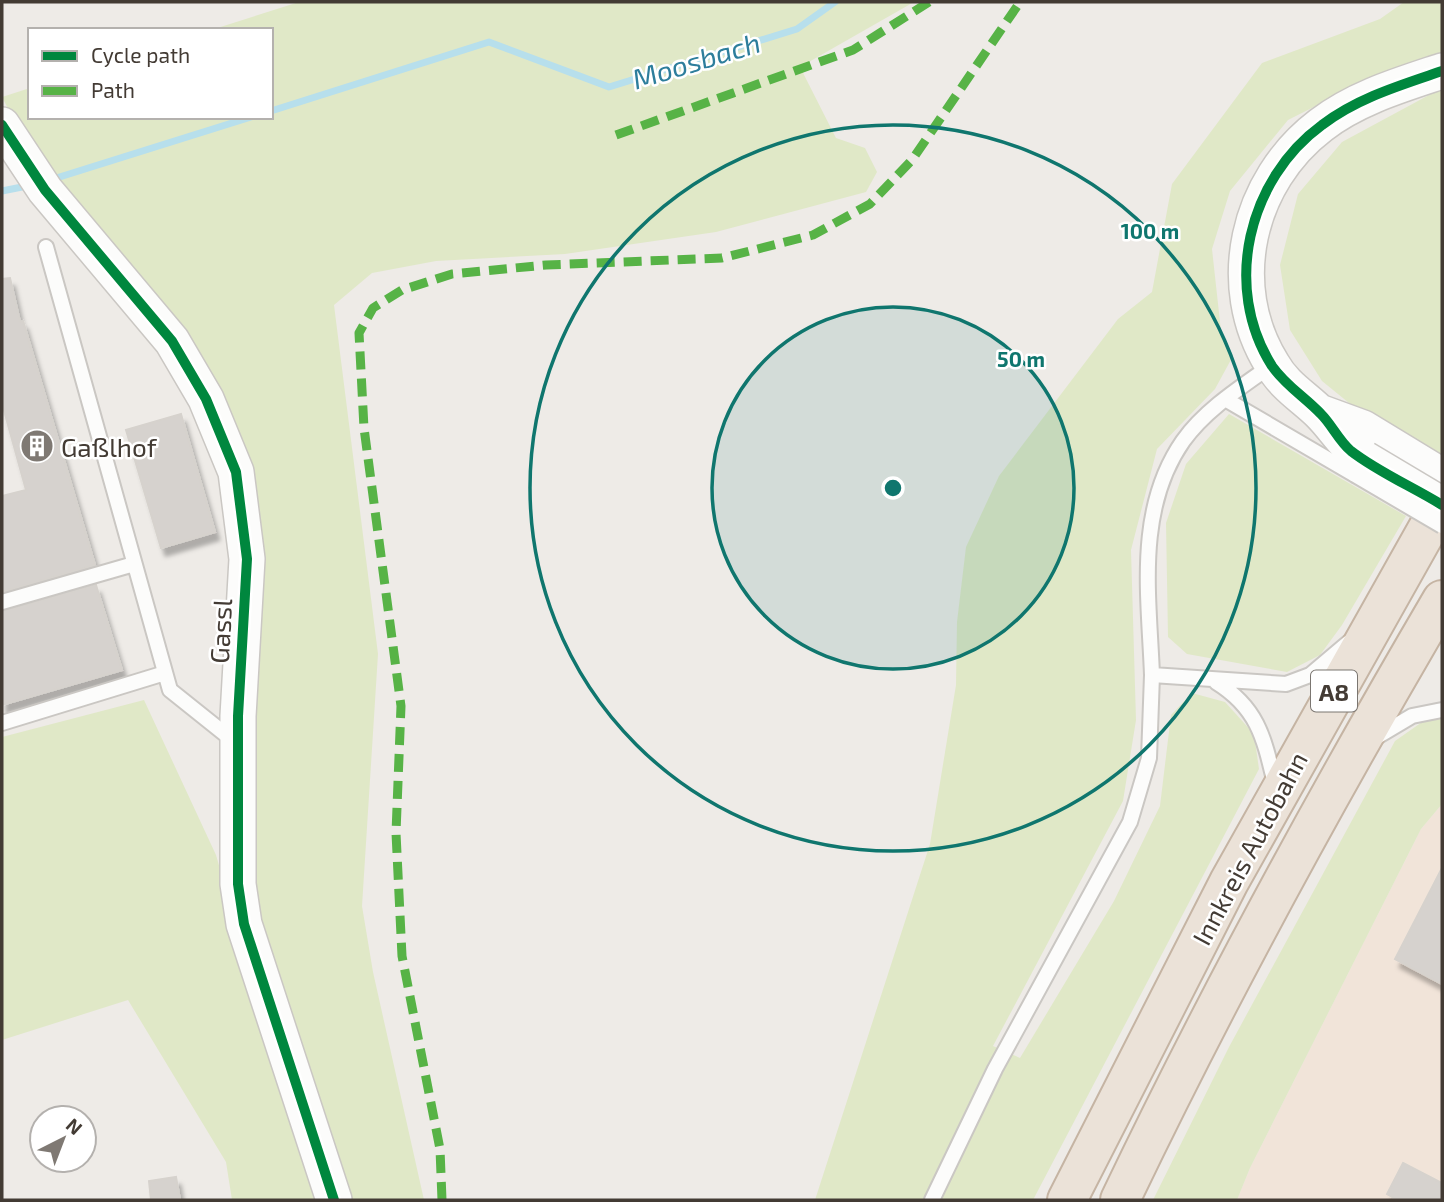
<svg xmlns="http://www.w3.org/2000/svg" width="1444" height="1202" font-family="'Exo 2',sans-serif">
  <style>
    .commercial { fill: #f1e4d9 }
    .green { fill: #e0e8c7 }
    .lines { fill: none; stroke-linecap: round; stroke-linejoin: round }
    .stream { stroke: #b7dfec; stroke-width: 7 }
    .building { fill: #d6d2ce; stroke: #d6d2cd; stroke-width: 2; filter: url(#shadow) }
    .service-casing { stroke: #cac7c3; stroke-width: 18 }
    .tertiary-casing { stroke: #cac7c3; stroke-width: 38 }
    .motorway-casing { stroke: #c5b4a3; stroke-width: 42 }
    .service { stroke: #fcfcfb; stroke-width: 14 }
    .tertiary { stroke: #fcfcfb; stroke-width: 35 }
    .motorway { stroke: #ebe2d8; stroke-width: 38 }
    .service-bridge-casing { stroke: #cac7c3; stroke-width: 18; stroke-linecap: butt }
    .tertiary-bridge-casing { stroke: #cac7c3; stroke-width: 38; stroke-linecap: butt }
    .service-bridge { stroke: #fcfcfb; stroke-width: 14 }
    .tertiary-bridge { stroke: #fcfcfb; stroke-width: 35 }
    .quiet { stroke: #57b346; stroke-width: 9; stroke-dasharray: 18 9; stroke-linecap: butt }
    .cycleway-casing { stroke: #fff; stroke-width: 15 }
    .cycleway { stroke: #00873e; stroke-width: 10 }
    .ring { fill: none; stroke: #0f766e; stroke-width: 3.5 }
    .labels { text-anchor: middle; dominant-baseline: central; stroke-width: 5; stroke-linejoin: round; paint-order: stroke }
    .shield { fill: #fff; stroke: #7b7671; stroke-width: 2 }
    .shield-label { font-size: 24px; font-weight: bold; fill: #433b34 }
    .poi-label { font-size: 26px; fill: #433b34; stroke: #fff; text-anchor: start }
    .street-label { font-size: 26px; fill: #433b34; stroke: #fff }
    .water-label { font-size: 28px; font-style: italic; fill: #2d7e9c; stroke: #fff }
    .centre { fill: #0f766e; stroke: #fff; stroke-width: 3.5 }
    .ring-label { font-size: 21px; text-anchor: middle; font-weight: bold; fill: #0f766e; stroke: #fff; stroke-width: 5; stroke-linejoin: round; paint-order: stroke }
  </style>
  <defs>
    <filter id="shadow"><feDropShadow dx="4.5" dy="8" stdDeviation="2" flood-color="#0004"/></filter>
  </defs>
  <rect width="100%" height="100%" fill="#eeebe7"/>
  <path class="commercial" d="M 1442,804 L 1442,1200 L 1237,1200 L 1250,1168 L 1421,829 Z"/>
  <path class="green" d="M 299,2 L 914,2 L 800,67 L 836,138 L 865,148 L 877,172 L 866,192 L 716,232 L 565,254 L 436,261 L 372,273 L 334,305 L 378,654 L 362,906 L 373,972 L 424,1200 L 345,1200 L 270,973 L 248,876 L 229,422 L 40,170 L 2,97 L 30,88 L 30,117 L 271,117 L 271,30 L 211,30 Z
    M 1404,2 L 1442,2 L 1442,52 L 1375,76 L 1288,120 L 1230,191 L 1212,249 L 1221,331 L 1233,356 L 1215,389 L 1157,449 L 1131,550 L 1136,720 L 1123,801 L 993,1046 L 1020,1058 L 1114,901 L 1160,806 L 1171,715 L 1192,693 L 1225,702 L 1254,734 L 1259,769 L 1033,1200 L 815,1200 L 930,844 L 956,685 L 957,622 L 966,547 L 999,476 L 1118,319 L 1152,292 L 1172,184 L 1262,63 L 1380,19 Z
    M 1442,88 L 1442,451 L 1440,455 L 1365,416 L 1322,381 L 1290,330 L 1280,265 L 1298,194 L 1342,142 Z
    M 1229,414 L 1406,516 L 1342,625 L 1320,655 L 1287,672 L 1187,654 L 1168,637 L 1166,523 L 1186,464 Z
    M 144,700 L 216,855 L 266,1028 L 324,1200 L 232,1200 L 226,1162 L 128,1000 L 2,1040 L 2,737 Z
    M 1442,719 L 1442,804 L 1421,829 L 1250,1168 L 1237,1200 L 1153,1200 L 1229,1047 L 1395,741 L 1425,720 Z"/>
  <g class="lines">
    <path class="stream" d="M 271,111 L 489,42 L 609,87 L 797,29 L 835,2
      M 50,180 L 251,117
      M 2,191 L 32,185"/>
  </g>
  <path class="building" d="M 10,278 L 20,322 L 23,321 L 95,565 L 2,592 L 2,496 L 26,490 L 2,403 L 2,279 Z
    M 181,414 L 215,532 L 161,548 L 126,430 Z
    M 96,585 L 122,670 L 2,705 L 2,611 Z
    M 1442,868 L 1442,984 L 1395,959 Z
    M 1403,1163 L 1442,1183 L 1442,1200 L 1398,1200 L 1387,1194 Z
    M 176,1177 L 180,1200 L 151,1200 L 149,1181 Z"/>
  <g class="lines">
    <defs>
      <path id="service" d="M 46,247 L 170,690 L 235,742
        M 1272,365 C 1241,387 1205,410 1183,441 C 1135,510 1149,596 1152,675 L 1286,684 L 1310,675 L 1349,642
        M 1225,399 L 1355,475
        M 2,602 L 134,564
        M 1216,682 C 1258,708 1264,738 1275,784
        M 2,723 L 165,673
        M 1375,738 L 1412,716 L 1442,710
        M 932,1200 L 995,1069 L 1130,822 L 1149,758 L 1152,675"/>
      <path id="tertiary" d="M 2,125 L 45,190 L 172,341 L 206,399 L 236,472 L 247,559 L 238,716 L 238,884 L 244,924 L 334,1200
        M 1322,413 L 1363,428 L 1442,476
        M 1365,459 C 1345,447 1336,429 1320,413 C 1304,397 1284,386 1272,364 C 1223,285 1247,181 1321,125 C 1356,98 1400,85 1442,71"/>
      <path id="motorway" d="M 1067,1200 L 1229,882 L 1442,503
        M 1120,1200 C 1218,995 1327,796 1442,600"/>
    </defs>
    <use href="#service" class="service-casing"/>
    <use href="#tertiary" class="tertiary-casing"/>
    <use href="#motorway" class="motorway-casing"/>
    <use href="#service" class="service"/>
    <use href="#tertiary" class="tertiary"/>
    <use href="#motorway" class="motorway"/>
    <defs>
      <path id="service-bridge" d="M 1355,475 L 1442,526"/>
      <path id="tertiary-bridge" d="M 1365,459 L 1442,505"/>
    </defs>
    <use href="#service-bridge" class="service-bridge-casing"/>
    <use href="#tertiary-bridge" class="tertiary-bridge-casing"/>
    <use href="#service-bridge" class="service-bridge"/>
    <use href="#tertiary-bridge" class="tertiary-bridge"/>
    <path class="quiet" d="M 616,135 L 853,50 L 929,2
      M 442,1200 L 440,1149 L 402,956 L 396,833 L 401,706 L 364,428 L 359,333 L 373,308 L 402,290 L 452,274 L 546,265 L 722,258 L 813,235 L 870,204 L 912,160 L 1020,2"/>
    <defs>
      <path id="cycleway" d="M 1442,71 C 1401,85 1357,98 1322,125 C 1248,179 1222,287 1272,366 C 1286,386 1305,397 1321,414 C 1332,425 1339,441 1351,451 C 1378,472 1413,487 1442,505
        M 2,125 L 45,190 L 172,341 L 206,399 L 236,472 L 247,559 L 238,716 L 238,884 L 244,924 L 334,1200"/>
    </defs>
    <use href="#cycleway" class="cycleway-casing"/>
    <use href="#cycleway" class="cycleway"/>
  </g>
  <circle cx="893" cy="488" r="181" fill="#0f766e" fill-opacity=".12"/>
  <g class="ring">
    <circle cx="893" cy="488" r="181"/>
    <circle cx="893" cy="488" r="363"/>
  </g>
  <defs>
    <symbol id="building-disc" viewBox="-11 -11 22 22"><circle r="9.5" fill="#7f7973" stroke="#fff"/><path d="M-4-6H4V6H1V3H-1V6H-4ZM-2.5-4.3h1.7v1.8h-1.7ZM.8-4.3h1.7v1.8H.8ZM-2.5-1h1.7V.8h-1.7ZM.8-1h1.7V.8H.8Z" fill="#fff"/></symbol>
  </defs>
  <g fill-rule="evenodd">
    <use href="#building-disc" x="18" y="427" width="38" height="38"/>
  </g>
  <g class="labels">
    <rect class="shield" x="1311" y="670.5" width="46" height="41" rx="5"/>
    <g class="shield-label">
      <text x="1334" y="691">A8</text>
    </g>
    <g class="poi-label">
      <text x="61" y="446">Gaßlhof</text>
    </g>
    <g class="street-label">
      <text transform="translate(220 631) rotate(-87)">Gassl</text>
      <text transform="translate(1249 848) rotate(-62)">Innkreis Autobahn</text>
    </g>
    <g class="water-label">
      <text transform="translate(696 60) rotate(-17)">Moosbach</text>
    </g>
  </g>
  <circle cx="893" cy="488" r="10" class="centre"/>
  <g class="ring-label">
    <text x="1150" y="239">100 m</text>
    <text x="1021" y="367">50 m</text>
  </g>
  <rect width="1444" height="1202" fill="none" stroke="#433b34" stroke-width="7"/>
  <rect x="28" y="28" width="245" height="91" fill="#ffffff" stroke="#b4b1ae" stroke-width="2"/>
  <rect x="42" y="51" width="35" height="10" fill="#00873e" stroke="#b4b1ae" stroke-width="2"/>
  <text x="91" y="63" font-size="21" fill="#433b34">Cycle path</text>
  <rect x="42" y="86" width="35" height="10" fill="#57b346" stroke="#b4b1ae" stroke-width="2"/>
  <text x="91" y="98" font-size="21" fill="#433b34">Path</text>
  <g transform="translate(63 1139) rotate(42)"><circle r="33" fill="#ffffff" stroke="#b4b1ae" stroke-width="2"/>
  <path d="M0-5L12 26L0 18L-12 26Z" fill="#7f7973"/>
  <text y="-10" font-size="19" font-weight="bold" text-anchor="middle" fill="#433b34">N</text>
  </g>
</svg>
